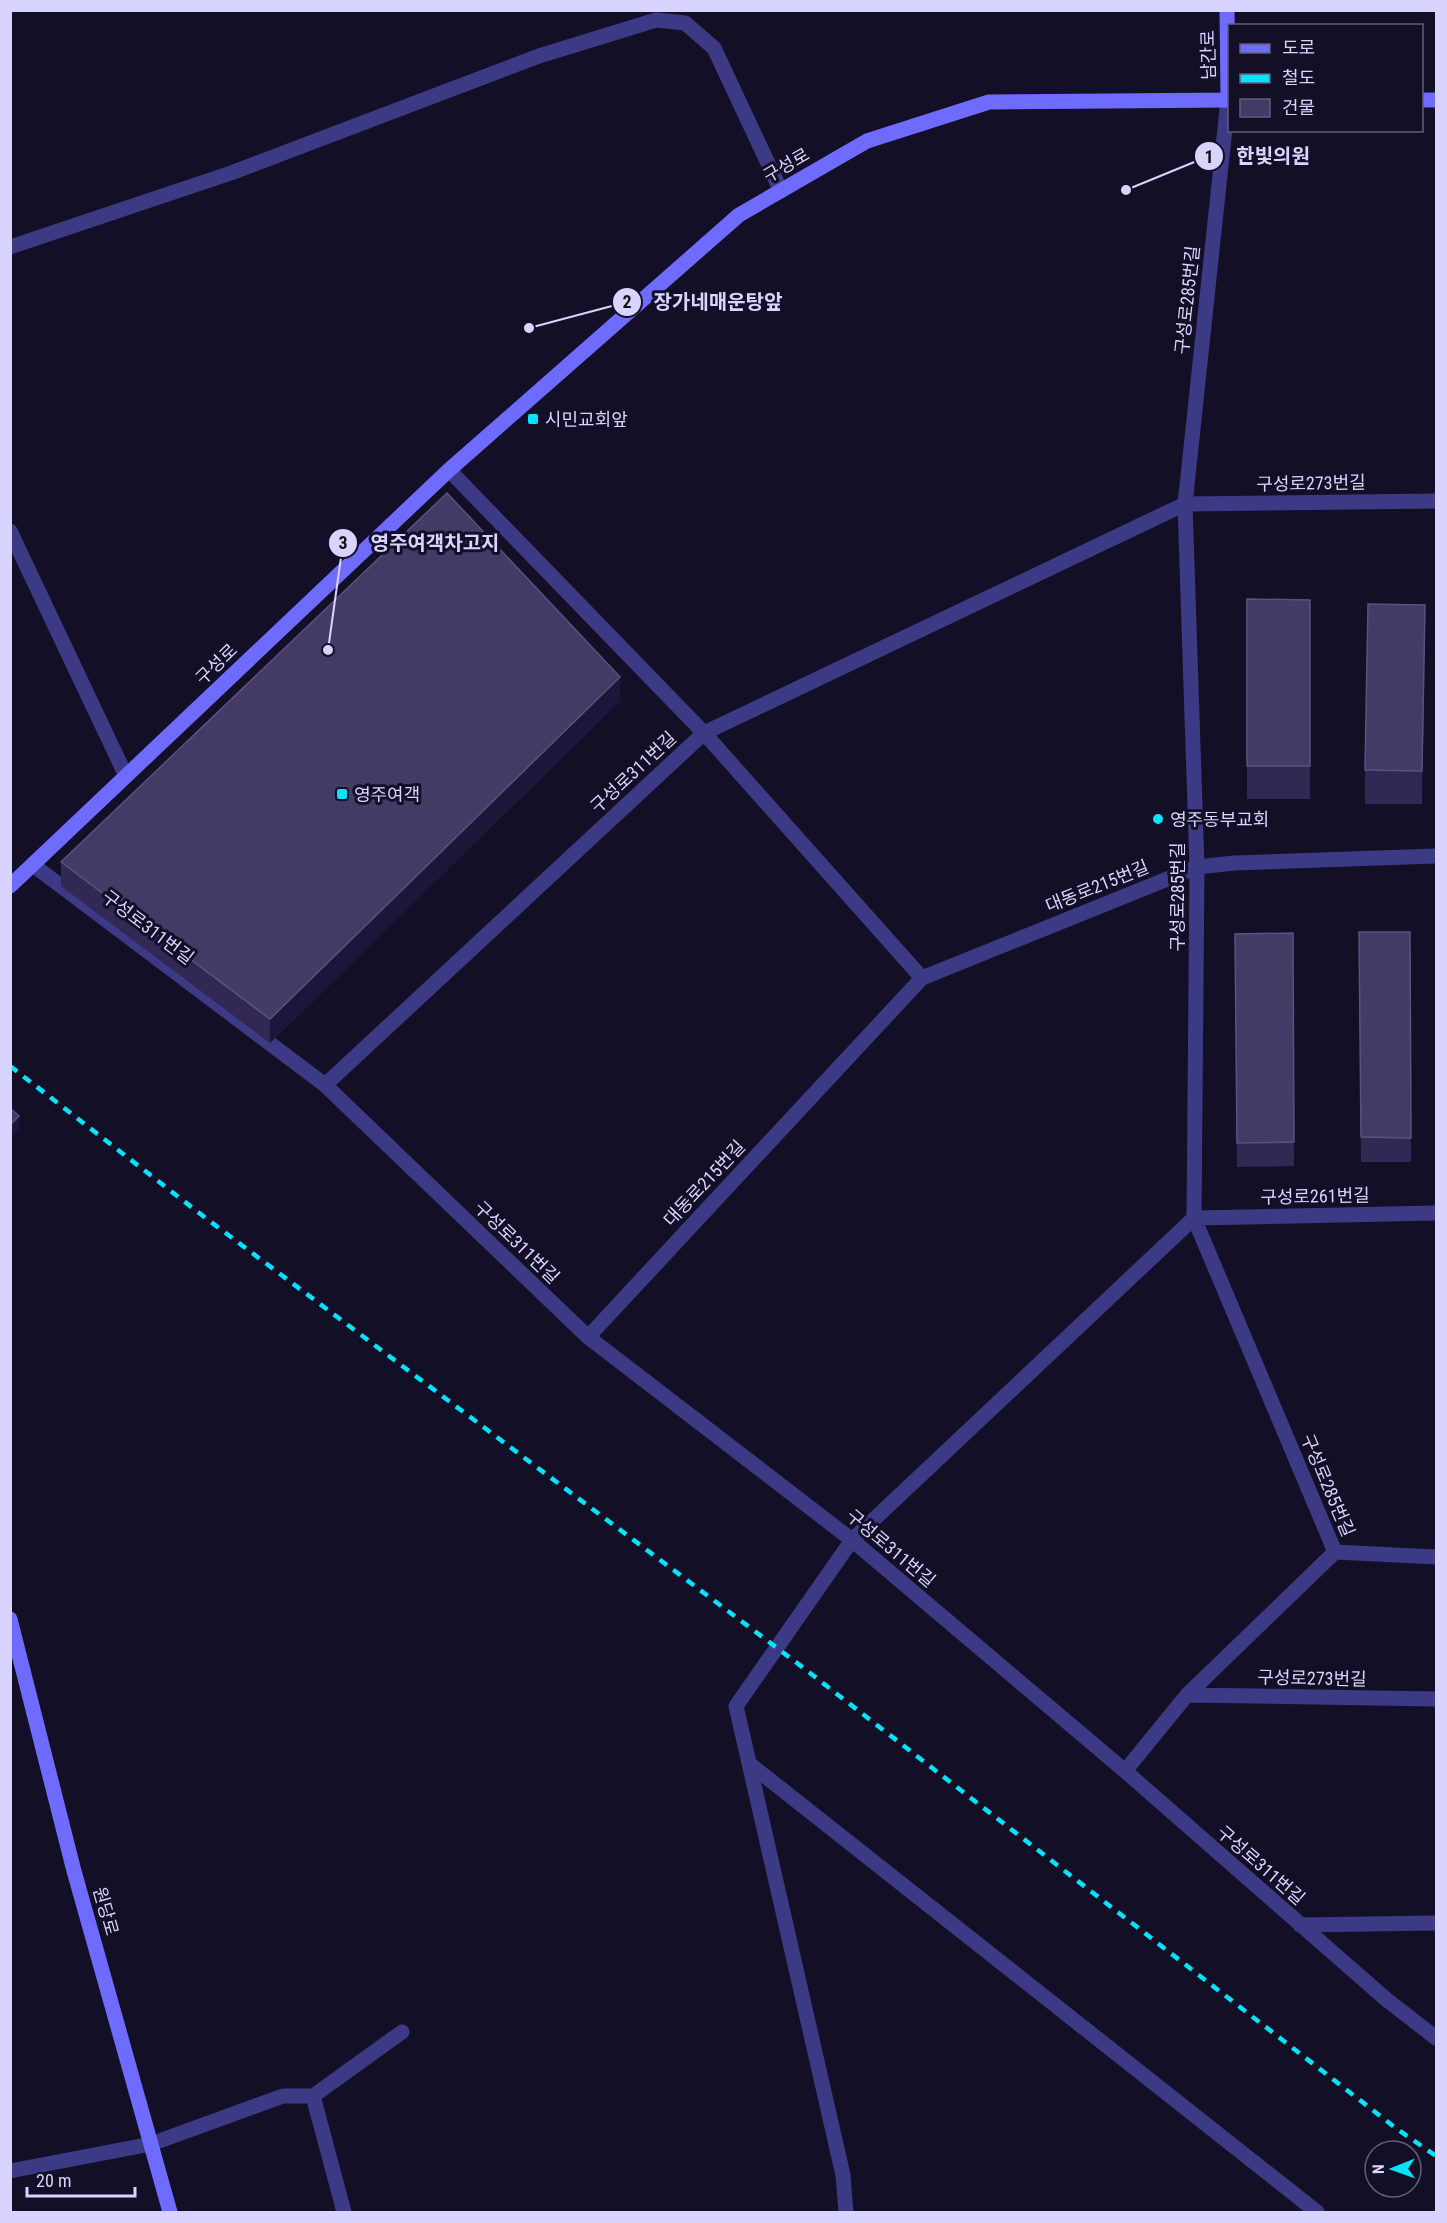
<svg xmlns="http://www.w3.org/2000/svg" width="1447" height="2223" font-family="'Roboto Condensed','Noto Sans KR',sans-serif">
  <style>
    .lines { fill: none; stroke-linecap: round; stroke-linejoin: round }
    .street { stroke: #3d3a85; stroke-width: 15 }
    .secondary { stroke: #6f6bff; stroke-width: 15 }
    .rail { stroke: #00e5ff; stroke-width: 4.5; stroke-dasharray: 9 8; stroke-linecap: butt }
    .wall { fill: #312854 }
    .shaded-wall { fill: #1d163a }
    .building { fill: #433a66; stroke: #5a527e; stroke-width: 1.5 }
    .poi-dot { fill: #00e5ff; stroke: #130f26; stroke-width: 2 }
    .labels { text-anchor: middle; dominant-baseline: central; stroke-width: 6; stroke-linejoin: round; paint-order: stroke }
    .street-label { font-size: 18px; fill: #d9d4ff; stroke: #130f26 }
    .poi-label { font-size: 18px; fill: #d9d4ff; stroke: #130f26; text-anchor: start }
    .leader { fill: none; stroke: #d9d4ff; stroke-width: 2 }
    .callout-dot { fill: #d9d4ff; stroke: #130f26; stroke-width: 2 }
    .mark-label { font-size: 18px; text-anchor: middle; font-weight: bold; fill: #111 }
    .callout-label { font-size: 20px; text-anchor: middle; font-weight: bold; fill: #d9d4ff; stroke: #130f26; stroke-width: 6; stroke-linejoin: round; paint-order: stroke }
  </style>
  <rect width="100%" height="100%" fill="#130f26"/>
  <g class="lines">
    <path class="street" d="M 1228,100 L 1185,504 L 1197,867 L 1194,1218 L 1335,1552
      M 10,247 L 231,173 L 539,56 L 656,20 L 685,23 L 714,48 L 781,191
      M 449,470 L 704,733 L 922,978
      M 10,531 L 126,776
      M 33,865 L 325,1085 L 588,1337 L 852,1540 L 1125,1771 L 1387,2000 L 1436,2038
      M 325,1085 L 704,733 L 1185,504 L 1436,501
      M 588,1337 L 922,978 L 1197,867 L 1234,863 L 1436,856
      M 1335,1552 L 1436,1557
      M 1187,1695 L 1436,1699
      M 751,1765 L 1317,2212
      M 1125,1771 L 1187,1695 L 1335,1552
      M 1300,1925 L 1436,1923
      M 313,2096 L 344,2212
      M 10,2171 L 151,2144 L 283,2096 L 313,2096 L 402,2032
      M 846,2212 L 843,2175 L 736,1706 L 852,1540 L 1194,1218 L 1436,1213"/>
    <path class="secondary" d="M 1227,10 L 1228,100
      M 1422,100 L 1436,100
      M 10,886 L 449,470 L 739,215 L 867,141 L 989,102 L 1230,100
      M 10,1619 L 74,1871 L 170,2212"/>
    <path class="rail" d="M 10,1066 L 203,1216 L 797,1663 L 1397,2129 L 1436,2156"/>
  </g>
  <path class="wall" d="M 1247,599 L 1310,600 L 1310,799 L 1247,799 Z
    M 1425,639 L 1422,804 L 1365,804 L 1365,770 Z
    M 620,701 L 270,1043 L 61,886 L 61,862 Z
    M 1359,932 L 1410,932 L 1411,1162 L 1361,1162 Z
    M 1293,933 L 1294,1166 L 1237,1167 L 1235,934 Z"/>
  <path class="shaded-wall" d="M 1425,605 L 1425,639 L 1422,804 L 1422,771 Z
    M 620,677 L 620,701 L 270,1043 L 270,1019 Z
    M 19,1116 L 19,1129 L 10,1138 L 10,1125 Z"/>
  <path class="building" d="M 447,493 L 620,677 L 270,1019 L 61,862 Z
    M 1247,599 L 1310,600 L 1310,766 L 1247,766 Z
    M 1368,604 L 1425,605 L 1422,771 L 1365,770 Z
    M 1359,932 L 1410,932 L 1411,1138 L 1361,1137 Z
    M 1293,933 L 1294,1142 L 1237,1143 L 1235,934 Z
    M 10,1108 L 19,1116 L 10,1125 Z"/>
  <g class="poi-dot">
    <rect x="527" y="413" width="12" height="12" rx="3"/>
    <rect x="336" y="788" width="12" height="12" rx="3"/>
    <circle cx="1158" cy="819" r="6"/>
  </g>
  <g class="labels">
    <g class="street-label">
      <text transform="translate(1208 55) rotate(-91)">남간로</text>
      <text transform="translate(786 165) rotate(-30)">구성로</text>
      <text transform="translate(1187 300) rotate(-84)">구성로285번길</text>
      <text transform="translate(1311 483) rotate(-1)">구성로273번길</text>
      <text transform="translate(216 664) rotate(-44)">구성로</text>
      <text transform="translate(633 772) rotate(-43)">구성로311번길</text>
      <text transform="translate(1097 886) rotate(-22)">대동로215번길</text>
      <text transform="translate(1177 897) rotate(-90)">구성로285번길</text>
      <text transform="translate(148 927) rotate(37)">구성로311번길</text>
      <text transform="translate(704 1183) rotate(-47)">대동로215번길</text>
      <text transform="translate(1315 1196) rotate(-1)">구성로261번길</text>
      <text transform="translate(517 1242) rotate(44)">구성로311번길</text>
      <text transform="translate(1328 1485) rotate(67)">구성로285번길</text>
      <text transform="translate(891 1548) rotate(40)">구성로311번길</text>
      <text transform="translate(1312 1678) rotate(1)">구성로273번길</text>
      <text transform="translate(1261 1865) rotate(41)">구성로311번길</text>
      <text transform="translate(106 1911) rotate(74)">원당로</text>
    </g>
    <g class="poi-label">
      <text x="545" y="419">시민교회앞</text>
      <text x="354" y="794">영주여객</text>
      <text x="1170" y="819">영주동부교회</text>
    </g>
  </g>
  <path class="leader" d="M1126 190L1209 156M529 328L627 302M328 650L343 543"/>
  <g class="callout-dot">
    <circle cx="1126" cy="190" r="6"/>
    <circle cx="529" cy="328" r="6"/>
    <circle cx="328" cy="650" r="6"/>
    <circle cx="1209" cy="156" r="15"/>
    <circle cx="627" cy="302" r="15"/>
    <circle cx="343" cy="543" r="15"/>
  </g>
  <g class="mark-label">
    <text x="1209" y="163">1</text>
    <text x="627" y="308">2</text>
    <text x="343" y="549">3</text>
  </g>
  <g class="callout-label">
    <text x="1273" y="163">한빛의원</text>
    <text x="718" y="309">장가네매운탕앞</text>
    <text x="435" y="550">영주여객차고지</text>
  </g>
  <rect width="1447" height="2223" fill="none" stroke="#d9d4ff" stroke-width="24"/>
  <rect x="1228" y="24" width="195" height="108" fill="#130f26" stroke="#625e7d" stroke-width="1.5"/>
  <rect x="1240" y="44" width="30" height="9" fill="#6f6bff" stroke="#625e7d" stroke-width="1.5"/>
  <text x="1282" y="54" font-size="18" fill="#d9d4ff">도로</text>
  <rect x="1240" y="74" width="30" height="9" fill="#00e5ff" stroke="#625e7d" stroke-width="1.5"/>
  <text x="1282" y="84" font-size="18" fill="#d9d4ff">철도</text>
  <rect x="1240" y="99" width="30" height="18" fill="#433a66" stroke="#625e7d" stroke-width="1.5"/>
  <text x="1282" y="114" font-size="18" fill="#d9d4ff">건물</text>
  <g transform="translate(1393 2169) rotate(269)"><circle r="28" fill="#130f26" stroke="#625e7d" stroke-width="1.5"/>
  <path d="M0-4.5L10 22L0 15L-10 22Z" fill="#00e5ff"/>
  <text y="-9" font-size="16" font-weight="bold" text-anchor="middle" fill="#d9d4ff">N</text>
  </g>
  <path d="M27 2187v9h108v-9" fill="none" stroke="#d9d4ff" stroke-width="3"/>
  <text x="36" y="2187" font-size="18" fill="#d9d4ff" stroke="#130f26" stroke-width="4.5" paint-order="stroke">20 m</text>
</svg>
